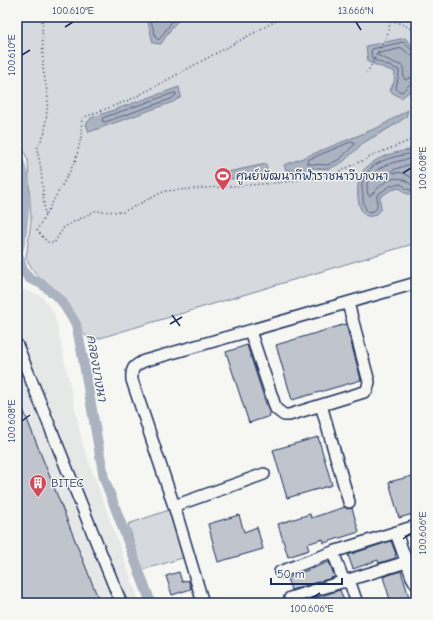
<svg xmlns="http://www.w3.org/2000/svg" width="433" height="620" font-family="'Comic Neue','Playpen Sans Thai',sans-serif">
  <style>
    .built { fill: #e6e7e7 }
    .green { fill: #d6d9dd; stroke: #78849e }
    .water { fill: #abb2c0; stroke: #717e99 }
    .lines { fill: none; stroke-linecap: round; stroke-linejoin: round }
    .shore { stroke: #556385; stroke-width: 1 }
    .canal { stroke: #abb2c0; stroke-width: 10 }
    .building { fill: #c0c4cd; stroke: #1b2f5e }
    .minor-casing { stroke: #1b2f5e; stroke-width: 14 }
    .path { stroke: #1b2f5e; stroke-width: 1.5; stroke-dasharray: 1 3; stroke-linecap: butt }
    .minor { stroke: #f6f6f2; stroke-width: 11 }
    .ticks { fill: none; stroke: #1b2f5e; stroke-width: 1.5 }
    .labels { text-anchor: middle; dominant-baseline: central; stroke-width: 3; stroke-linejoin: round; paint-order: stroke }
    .poi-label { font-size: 12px; fill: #1b2f5e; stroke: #f6f6f2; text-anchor: start }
    .water-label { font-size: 13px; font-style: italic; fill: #46567b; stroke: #f6f6f2 }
    .neatline { fill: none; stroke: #1b2f5e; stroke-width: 1.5 }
    .ticks-label { font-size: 10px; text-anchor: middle; fill: #1b2f5e }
  </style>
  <rect width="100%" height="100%" fill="#f6f6f2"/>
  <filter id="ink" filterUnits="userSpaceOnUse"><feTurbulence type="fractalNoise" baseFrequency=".025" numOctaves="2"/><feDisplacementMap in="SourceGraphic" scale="8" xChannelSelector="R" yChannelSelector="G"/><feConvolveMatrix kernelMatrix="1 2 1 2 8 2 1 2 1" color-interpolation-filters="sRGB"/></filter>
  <g filter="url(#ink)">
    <path class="built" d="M 17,288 L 42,296 L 54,313 L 83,445 L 140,603 L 17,603 Z"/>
    <path class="green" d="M 17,17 L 416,17 L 416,243 L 90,341 L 33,270 L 26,258 L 31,221 L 28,161 L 17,134 Z
      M 172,509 L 186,557 L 142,570 L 128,524 Z"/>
    <path class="water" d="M 143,17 L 179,17 L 179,20 L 172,27 L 161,44 L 153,43 L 148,22 Z
      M 405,38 L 416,49 L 416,83 L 409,92 L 401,98 L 390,91 L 394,82 L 395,72 L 368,62 L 366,46 Z
      M 179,87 L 181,97 L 173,102 L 89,132 L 86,124 L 91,118 Z
      M 408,110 L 406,117 L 391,127 L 363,143 L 343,162 L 329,169 L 310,168 L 300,171 L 286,170 L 284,165 L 303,158 L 379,127 Z
      M 416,149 L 416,196 L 405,193 L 400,188 L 391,190 L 380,197 L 381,210 C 359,232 354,191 360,177 C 361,173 364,169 367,167 C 379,155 400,151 416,149 Z
      M 266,164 L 268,172 L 226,180 L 222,176 L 228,172 Z"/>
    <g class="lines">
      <path class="shore" d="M 148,17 L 151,21 L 156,38 L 159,40 L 175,17
        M 416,51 L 412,50 L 403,42 L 372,49 L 371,51 L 372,59 L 399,70 L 399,74 L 396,88 L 397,90 L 402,92 L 412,82 L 416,81
        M 416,56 L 410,55 L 402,48 L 380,53 L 378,54 L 379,56 L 402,66 C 405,71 402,76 405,80 L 412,77 L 416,76
        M 174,93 L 176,93 L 176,95 L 171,99 L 105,122 L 102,121 L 103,118 Z
        M 351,142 L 354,143 L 354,145 L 340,159 L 328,165 L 309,164 L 307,163 L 308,160 Z
        M 416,153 C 399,155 371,160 364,178 C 361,183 362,189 363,194 C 363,201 363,206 368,212 L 374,211 L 377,208 L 377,195 L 390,186 L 401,184 L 407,189 L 416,192
        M 416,158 C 401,160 377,164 369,179 C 366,184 367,190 368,195 L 370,196 C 377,189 389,175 402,179 C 407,180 410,185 416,187
        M 416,164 L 407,165 L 393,170 L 392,171 L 394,173 C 406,171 407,176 416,181"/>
      <path class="canal" d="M 17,153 L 23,175 L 25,200 L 22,233 L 18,253 L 23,271 L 30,279 L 42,284 L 61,300 L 76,324 L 82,353 L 104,478 L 151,603"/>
    </g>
    <path class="building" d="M 346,324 L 361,380 L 292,400 L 276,345 Z
      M 247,345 L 270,416 L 249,423 L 226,352 Z
      M 17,394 L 100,603 L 17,603 Z
      M 318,437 L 332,485 L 287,498 L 273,450 Z
      M 416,475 L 416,513 L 399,518 L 389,482 Z
      M 345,507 L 348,509 L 352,508 L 359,532 L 324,543 L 323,539 L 307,544 L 309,550 L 288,557 L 278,524 L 310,514 L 311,518 Z
      M 239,515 L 244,532 L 257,527 L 263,549 L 218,562 L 208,524 Z
      M 391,541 L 396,554 L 395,555 L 396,558 L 379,563 L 378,560 L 353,569 L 348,555 Z
      M 329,562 L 335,577 L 291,590 L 287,578 Z
      M 401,571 L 409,597 L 391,603 L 383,577 Z
      M 179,572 L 182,582 L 188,580 L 191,589 L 172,595 L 166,576 Z
      M 340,590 L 345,603 L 298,603 Z"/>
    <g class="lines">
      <defs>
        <path id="minor" d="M 250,331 L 276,409 L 284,415 L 289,415 L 364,392 L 367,390 L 369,382 L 348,303
          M 17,345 L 121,603
          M 321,405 L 349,502
          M 174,506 L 264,474
          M 396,533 L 412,577 L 416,584
          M 333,552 L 344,582
          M 280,572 L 333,552 L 416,526
          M 349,580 L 357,603
          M 290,598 L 416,559
          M 203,603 L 174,506 L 132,380 C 131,368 134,366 144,361 L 416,283"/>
      </defs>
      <use href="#minor" class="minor-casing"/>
      <path class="path" d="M 42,17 L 43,68 L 48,98 L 45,132 L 37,149 L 41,169 L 45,217
        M 283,17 L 132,99 L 82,118 L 81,138 L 76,159 L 70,171 L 37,230 L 47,242 L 54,243 L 64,227 L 95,211 L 123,212 L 165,191 L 276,183 L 330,176 L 374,155 L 416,138
        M 391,20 L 404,25 L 416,32
        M 367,73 L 389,31 L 390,20 L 389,17"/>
      <use href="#minor" class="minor"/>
    </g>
  </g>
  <path class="ticks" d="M 356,22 L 361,30M 65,27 L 73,22M 22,55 L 30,50M 403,173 L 411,168M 172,315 L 180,326M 170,324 L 182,317M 22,421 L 30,415M 403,539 L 411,533M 312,598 L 320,593"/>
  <defs>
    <symbol id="stadium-pin" viewBox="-11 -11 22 30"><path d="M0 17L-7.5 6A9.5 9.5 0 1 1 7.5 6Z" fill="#d1495b" stroke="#f6f6f2"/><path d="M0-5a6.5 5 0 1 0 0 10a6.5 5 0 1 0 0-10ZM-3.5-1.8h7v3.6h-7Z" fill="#fff"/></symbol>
    <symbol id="building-pin" viewBox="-11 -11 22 30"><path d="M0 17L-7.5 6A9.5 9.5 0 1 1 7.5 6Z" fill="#d1495b" stroke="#f6f6f2"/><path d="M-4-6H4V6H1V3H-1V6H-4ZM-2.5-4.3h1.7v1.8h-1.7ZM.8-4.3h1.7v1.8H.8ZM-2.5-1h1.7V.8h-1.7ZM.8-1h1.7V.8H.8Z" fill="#fff"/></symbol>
  </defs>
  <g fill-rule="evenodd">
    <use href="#stadium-pin" x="213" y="166" width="20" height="27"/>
    <use href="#building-pin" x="28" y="473" width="20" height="27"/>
  </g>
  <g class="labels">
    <g class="poi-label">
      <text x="236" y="176">ศูนย์พัฒนากีฬาราชนาวีบางนา</text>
      <text x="51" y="483">BITEC</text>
    </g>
    <g class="water-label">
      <text transform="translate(97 368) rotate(80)">คลองบางนา</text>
    </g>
  </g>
  <rect width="433" height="620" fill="none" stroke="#f6f6f2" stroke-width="44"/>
  <path d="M271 578v6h71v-6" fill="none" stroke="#1b2f5e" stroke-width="2"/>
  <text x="277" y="578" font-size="12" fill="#1b2f5e" stroke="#f6f6f2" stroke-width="3" paint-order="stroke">50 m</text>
  <rect x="22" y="22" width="389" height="576" class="neatline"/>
  <g class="ticks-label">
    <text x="73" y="14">100.610°E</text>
    <text x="356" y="14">13.666°N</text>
    <text transform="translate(11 55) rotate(-90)" y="4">100.610°E</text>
    <text transform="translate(422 168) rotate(-90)" y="4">100.608°E</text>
    <text transform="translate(11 421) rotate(-90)" y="4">100.608°E</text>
    <text transform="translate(422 533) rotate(-90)" y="4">100.606°E</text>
    <text x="312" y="612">100.606°E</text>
  </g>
</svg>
